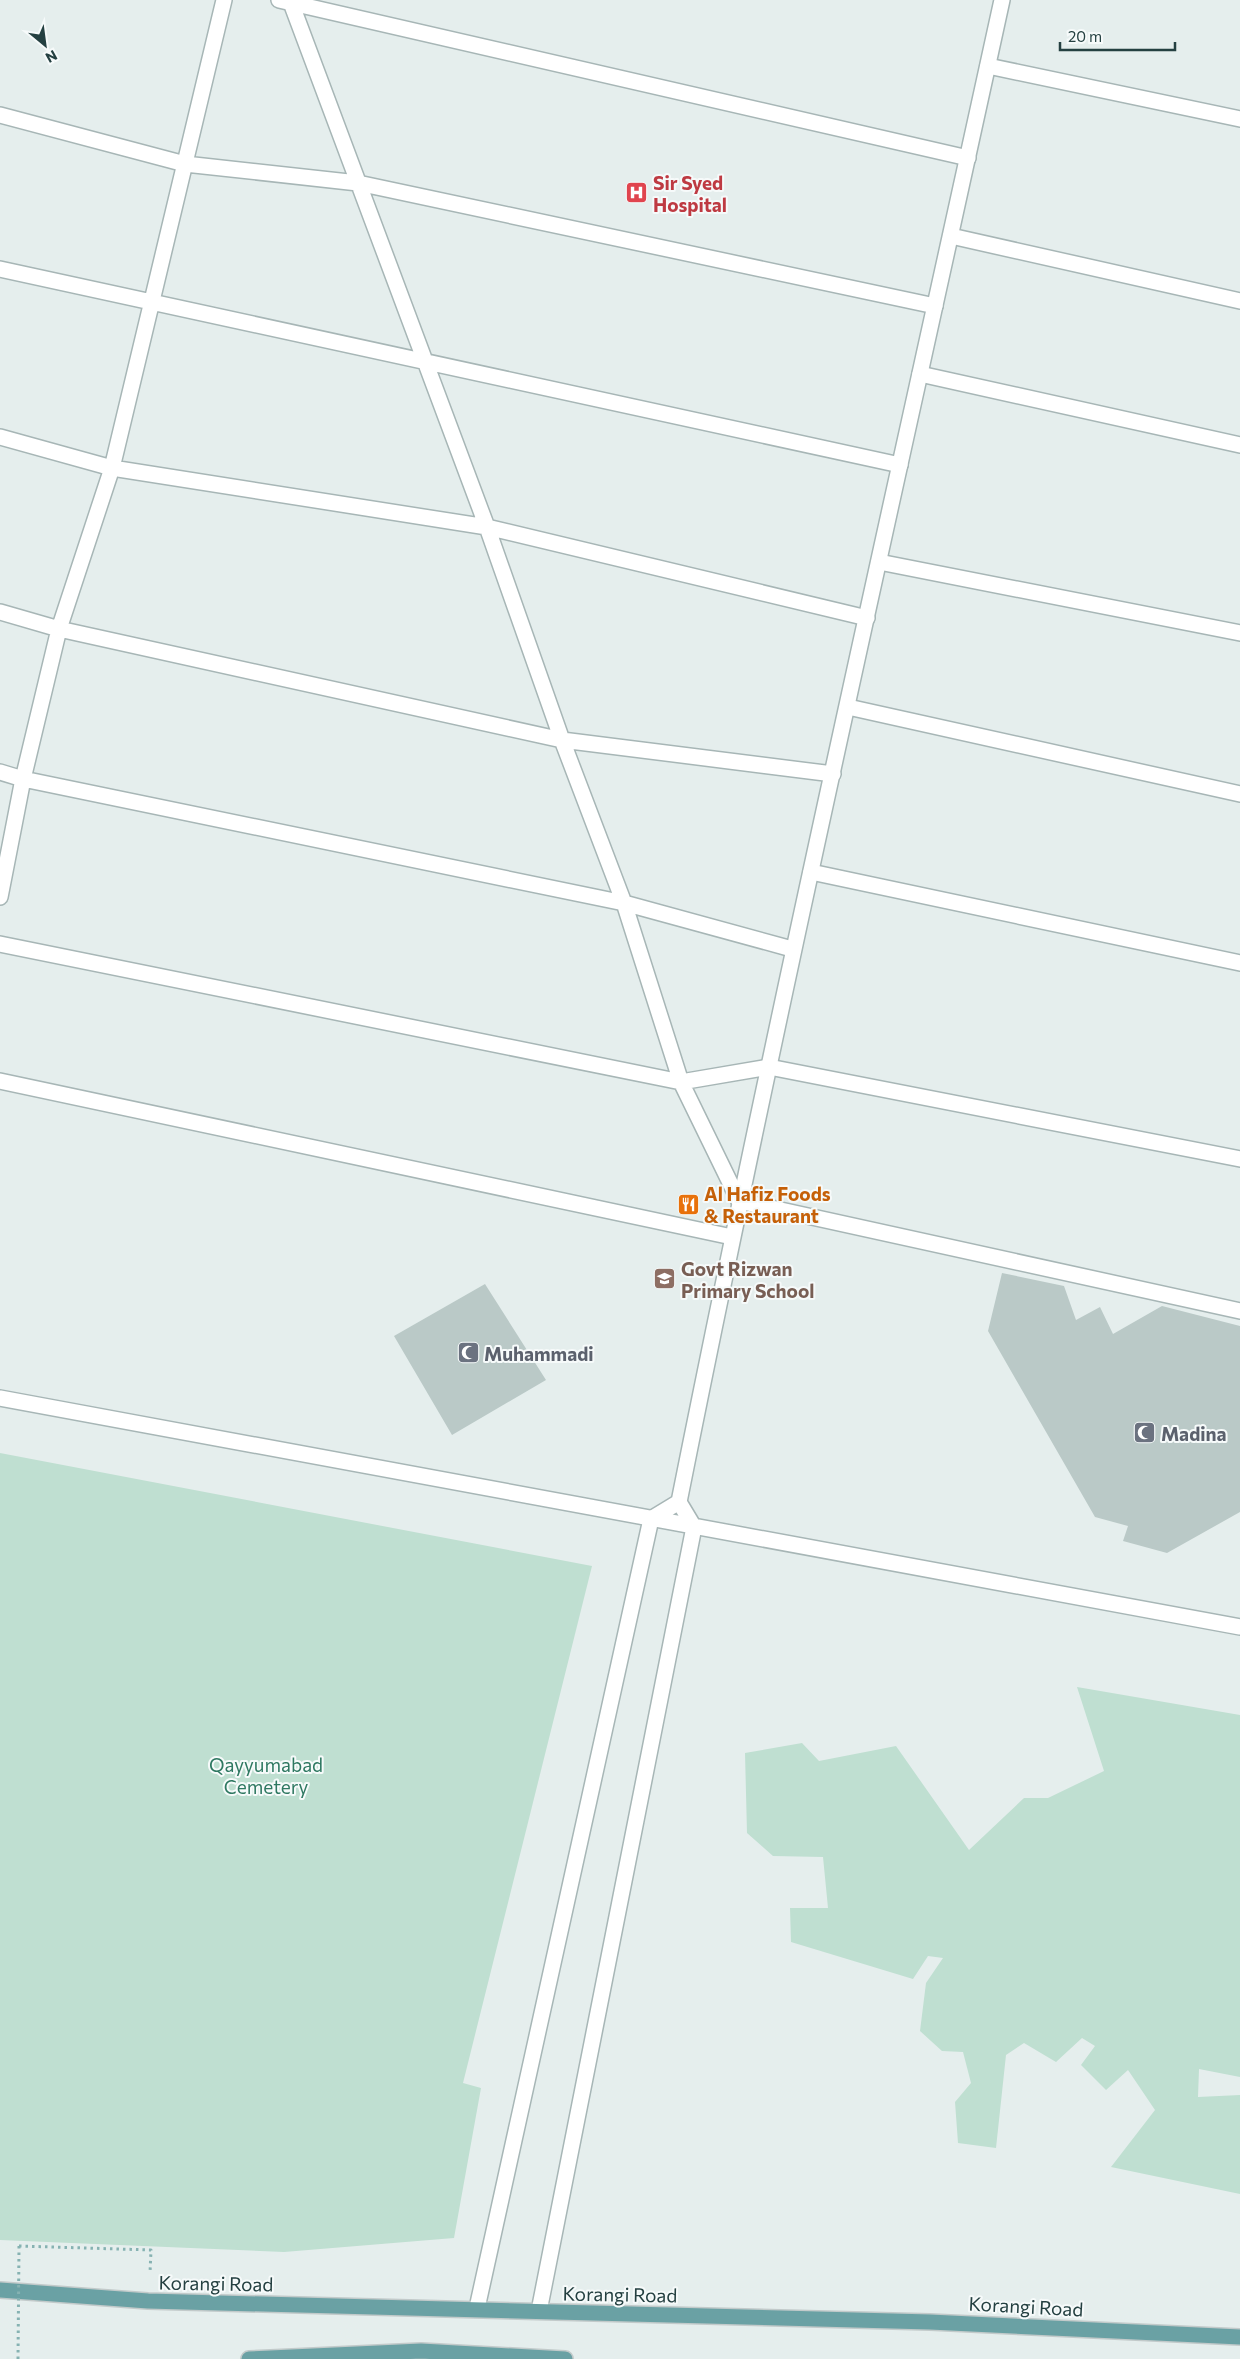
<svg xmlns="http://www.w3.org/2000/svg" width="1240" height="2359" font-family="Commissioner,sans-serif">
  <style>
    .green { fill: #bfdfd1 }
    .building { fill: #bac9c7 }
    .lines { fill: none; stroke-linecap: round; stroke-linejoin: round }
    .minor-casing { stroke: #a7b6b6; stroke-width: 18 }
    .tertiary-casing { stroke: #a7b6b6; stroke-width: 18 }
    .primary-casing { stroke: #c2caca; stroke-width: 18 }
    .path { stroke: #86b2b2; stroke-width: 3; stroke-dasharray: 2.5 4; stroke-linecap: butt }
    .minor { stroke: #fff; stroke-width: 15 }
    .tertiary { stroke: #fff; stroke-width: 15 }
    .primary { stroke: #6aa1a4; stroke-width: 15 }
    .path-bridge { stroke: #86b2b2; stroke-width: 3; stroke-dasharray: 2.5 4; stroke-linecap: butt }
    .labels { text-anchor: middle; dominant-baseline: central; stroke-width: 4; stroke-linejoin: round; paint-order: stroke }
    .health-label { font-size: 19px; font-weight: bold; fill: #be3a42; stroke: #f6fafa; text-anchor: start }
    .food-label { font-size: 19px; font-weight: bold; fill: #c56008; stroke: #f6fafa; text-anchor: start }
    .education-label { font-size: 19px; font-weight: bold; fill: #785e54; stroke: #f6fafa; text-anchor: start }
    .worship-label { font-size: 19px; font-weight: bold; fill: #5b616d; stroke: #f6fafa; text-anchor: start }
    .park-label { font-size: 19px; fill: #2e7861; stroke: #f6fafa }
    .street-label { font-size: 19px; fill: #244041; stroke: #f6fafa }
  </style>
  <rect width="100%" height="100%" fill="#e5eeed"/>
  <path class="green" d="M 0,1453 L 592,1566 L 463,2083 L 481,2088 L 454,2238 L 284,2252 L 0,2240 Z
    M 1077,1687 L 1240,1715 L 1240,2077 L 1199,2069 L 1198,2097 L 1240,2095 L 1240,2194 L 1111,2167 L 1155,2110 L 1128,2070 L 1106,2090 L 1081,2065 L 1095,2046 L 1082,2038 L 1056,2062 L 1024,2043 L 1006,2055 L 996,2148 L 958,2143 L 955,2102 L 971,2083 L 963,2052 L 942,2051 L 920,2031 L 926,1983 L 943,1958 L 928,1956 L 913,1979 L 791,1942 L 790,1908 L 828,1908 L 823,1857 L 773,1856 L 747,1833 L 745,1753 L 802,1743 L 819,1761 L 896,1746 L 969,1850 L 1024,1798 L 1048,1798 L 1104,1771 Z"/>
  <path class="building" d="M 1002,1273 L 1064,1286 L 1076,1320 L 1100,1307 L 1113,1334 L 1162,1306 L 1240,1326 L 1240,1512 L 1167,1553 L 1123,1541 L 1128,1526 L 1095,1517 L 988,1331 Z
    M 485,1284 L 546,1380 L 452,1435 L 394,1336 Z"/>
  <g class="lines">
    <defs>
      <path id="minor" d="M 279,0 L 968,158
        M 290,0 L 487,527 L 562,740 L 624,903 L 681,1082 L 739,1201 L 1240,1311
        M 988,66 L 1240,119
        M 0,115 L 185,164 L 358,183 L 935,306
        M 951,236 L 1240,301
        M 0,269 L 900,465
        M 920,374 L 1240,445
        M 0,437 L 112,468 L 487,527 L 867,618
        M 879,562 L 1240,633
        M 0,612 L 59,629 L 562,740 L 833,774
        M 848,707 L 1240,794
        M 0,772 L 23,779 L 624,903 L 792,949
        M 811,872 L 1240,963
        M 0,897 L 23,779 L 59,629 L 112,468 L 224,0
        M 0,944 L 681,1082 L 769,1067 L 1240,1159
        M 0,1081 L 732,1237"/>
      <path id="tertiary" d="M 0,1398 L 1240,1627
        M 477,2308 L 651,1519 L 679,1502
        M 539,2311 L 694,1527 L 679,1502 C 779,1000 893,500 1002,0"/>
      <path id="primary" d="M 0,2290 L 148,2301 L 930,2322 L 1240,2337
        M 249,2359 L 421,2351 L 565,2359"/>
    </defs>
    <use href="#minor" class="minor-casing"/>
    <use href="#tertiary" class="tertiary-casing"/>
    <use href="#primary" class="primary-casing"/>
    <path class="path" d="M 19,2246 L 151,2250 L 150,2273"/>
    <use href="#minor" class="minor"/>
    <use href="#tertiary" class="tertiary"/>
    <use href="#primary" class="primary"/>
    <path class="path-bridge" d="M 18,2359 L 19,2246"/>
  </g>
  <defs>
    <symbol id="hospital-square" viewBox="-11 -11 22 22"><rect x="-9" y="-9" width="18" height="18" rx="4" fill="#e0444e" stroke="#f6fafa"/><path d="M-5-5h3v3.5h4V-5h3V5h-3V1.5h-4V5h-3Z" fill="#fff"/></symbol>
    <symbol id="restaurant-square" viewBox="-11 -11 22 22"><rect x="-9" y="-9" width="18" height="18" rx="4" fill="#e8710a" stroke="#f6fafa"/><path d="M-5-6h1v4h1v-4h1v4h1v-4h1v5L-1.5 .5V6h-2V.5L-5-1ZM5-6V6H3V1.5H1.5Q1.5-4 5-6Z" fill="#fff"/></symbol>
    <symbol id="school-square" viewBox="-11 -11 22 22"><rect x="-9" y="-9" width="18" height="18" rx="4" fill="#8d6e63" stroke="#f6fafa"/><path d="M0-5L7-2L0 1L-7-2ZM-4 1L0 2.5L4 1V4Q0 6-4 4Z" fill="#fff"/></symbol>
    <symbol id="mosque-square" viewBox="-11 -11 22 22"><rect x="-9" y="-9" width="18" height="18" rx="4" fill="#6b7280" stroke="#f6fafa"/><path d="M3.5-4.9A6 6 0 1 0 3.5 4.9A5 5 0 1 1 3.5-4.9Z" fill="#fff"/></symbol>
  </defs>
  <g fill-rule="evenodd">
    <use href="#hospital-square" x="624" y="180" width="25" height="25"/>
    <use href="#restaurant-square" x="676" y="1192" width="25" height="25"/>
    <use href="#school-square" x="652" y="1266" width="25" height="25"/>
    <use href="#mosque-square" x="456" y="1340" width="25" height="25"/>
    <use href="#mosque-square" x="1132" y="1420" width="25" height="25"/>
  </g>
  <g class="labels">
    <g class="health-label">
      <text x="653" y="182">Sir Syed<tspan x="653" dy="22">Hospital</tspan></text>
    </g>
    <g class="food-label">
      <text x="704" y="1193">Al Hafiz Foods<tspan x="704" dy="22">&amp; Restaurant</tspan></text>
    </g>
    <g class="education-label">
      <text x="681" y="1268">Govt Rizwan<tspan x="681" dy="22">Primary School</tspan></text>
    </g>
    <g class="worship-label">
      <text x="484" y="1353">Muhammadi</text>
      <text x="1161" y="1433">Madina</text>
    </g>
    <g class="park-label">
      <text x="266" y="1764">Qayyumabad<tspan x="266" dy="22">Cemetery</tspan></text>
    </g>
    <g class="street-label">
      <text transform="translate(216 2283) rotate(1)">Korangi Road</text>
      <text transform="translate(620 2294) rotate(1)">Korangi Road</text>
      <text transform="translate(1026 2306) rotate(3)">Korangi Road</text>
    </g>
  </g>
  <g transform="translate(45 45) rotate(151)" stroke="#f6fafa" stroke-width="4" paint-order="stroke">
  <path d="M0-4L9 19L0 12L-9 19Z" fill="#244041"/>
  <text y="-8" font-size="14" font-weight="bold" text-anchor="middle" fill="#244041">N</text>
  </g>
  <path d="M1060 42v8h115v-8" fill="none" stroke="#244041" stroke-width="2.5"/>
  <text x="1068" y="42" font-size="15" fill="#244041" stroke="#f6fafa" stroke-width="4" paint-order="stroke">20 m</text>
</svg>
